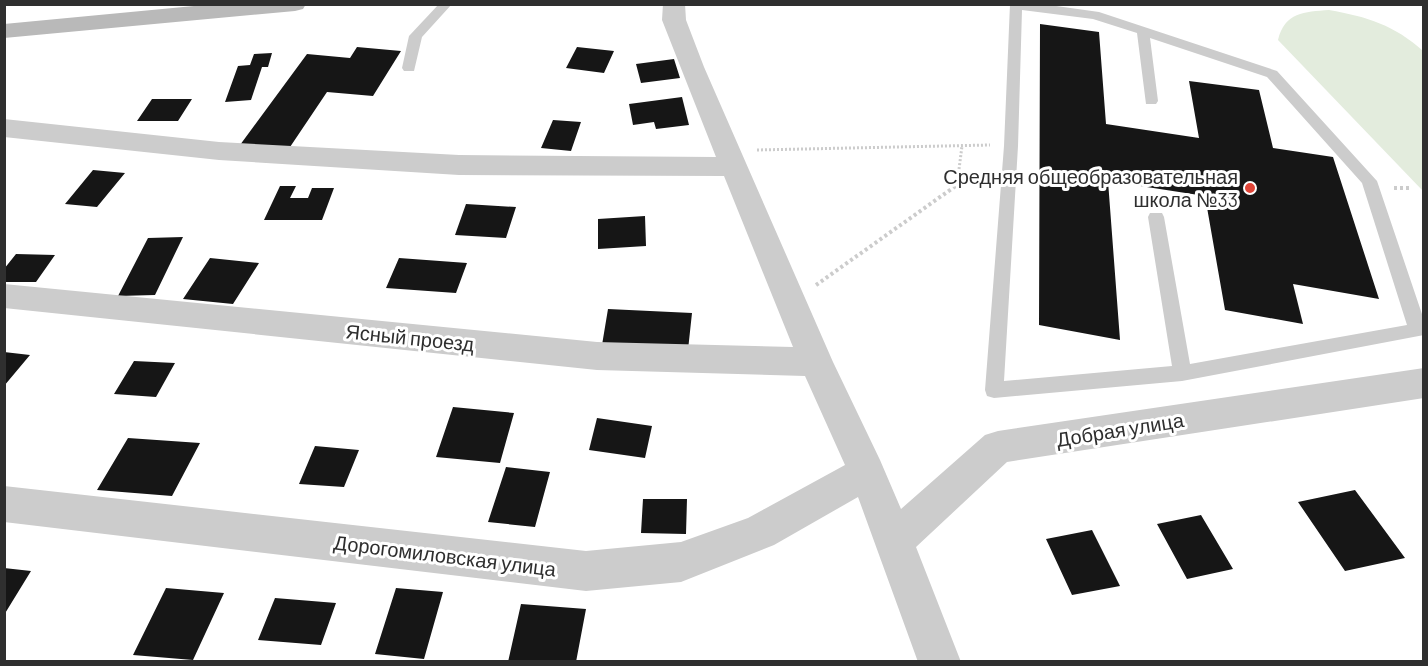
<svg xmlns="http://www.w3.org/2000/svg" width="1428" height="666" font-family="Barlow,sans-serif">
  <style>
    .green { fill: #e3ecdd }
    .building { fill: #161616 }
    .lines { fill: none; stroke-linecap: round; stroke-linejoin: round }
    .path-far1 { stroke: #ccc; stroke-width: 3; stroke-dasharray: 2 2; stroke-linecap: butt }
    .path { stroke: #ccc; stroke-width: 4; stroke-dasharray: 3 3; stroke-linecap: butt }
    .lane { fill: #ccc; fill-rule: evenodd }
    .street { fill: #ccc; fill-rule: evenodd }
    .secondary { fill: #b9b9b9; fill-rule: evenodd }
    .poi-dot { fill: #e04437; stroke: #fff; stroke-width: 2 }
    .labels { text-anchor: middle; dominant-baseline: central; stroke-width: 6; stroke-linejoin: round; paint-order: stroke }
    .poi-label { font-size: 20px; fill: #2f2f2f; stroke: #fff; text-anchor: end }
    .street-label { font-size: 20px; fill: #2f2f2f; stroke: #fff }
  </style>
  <rect width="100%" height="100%" fill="#fff"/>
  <path class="green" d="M 1329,10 C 1368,17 1394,25 1423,51 L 1423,191 L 1278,40 C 1285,12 1304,12 1329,10 Z"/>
  <path class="building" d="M 1040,24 L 1099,32 L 1106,124 L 1199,138 L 1189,81 L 1259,90 L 1273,148 L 1333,157 L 1379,299 L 1293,284 L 1303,324 L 1225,310 L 1205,196 L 1108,181 L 1120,340 L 1039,325 Z
    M 357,47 L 401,51 L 373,96 L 327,92 L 288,150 L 240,145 L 307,54 L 350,58 Z
    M 577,47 L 614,51 L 604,73 L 566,68 Z
    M 272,53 L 268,67 L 262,67 L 251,100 L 225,102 L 238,66 L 250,65 L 254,54 Z
    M 674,59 L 680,78 L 641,83 L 636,64 Z
    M 682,97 L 689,125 L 656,129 L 654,122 L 633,125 L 629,104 Z
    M 152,99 L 192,99 L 178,121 L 137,121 Z
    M 553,120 L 581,122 L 571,151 L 541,148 Z
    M 93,170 L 125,173 L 97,207 L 65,204 Z
    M 280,186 L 296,186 L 290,198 L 308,198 L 312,188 L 334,188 L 322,220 L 264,220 Z
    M 466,204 L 516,207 L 506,238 L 455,235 Z
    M 645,216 L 646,246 L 598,249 L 598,219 Z
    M 183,237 L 155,295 L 118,296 L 148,238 Z
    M 16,254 L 55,255 L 36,282 L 4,282 L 4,269 Z
    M 210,258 L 259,263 L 233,304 L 183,299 Z
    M 399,258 L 467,263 L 456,293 L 386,288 Z
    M 608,309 L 692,313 L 688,350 L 602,345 Z
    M 4,352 L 30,355 L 4,386 Z
    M 134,361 L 175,363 L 156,397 L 114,394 Z
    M 453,407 L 514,413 L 500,463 L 436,457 Z
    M 597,418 L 652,426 L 645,458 L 589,450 Z
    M 128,438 L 200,443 L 172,496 L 97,490 Z
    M 315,446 L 359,450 L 344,487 L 299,484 Z
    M 506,467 L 550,472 L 535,527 L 488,522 Z
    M 1355,490 L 1405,558 L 1345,571 L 1298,502 Z
    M 643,499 L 687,499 L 686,534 L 641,533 Z
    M 1201,515 L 1233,569 L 1187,579 L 1157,524 Z
    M 1092,530 L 1120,586 L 1072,595 L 1046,539 Z
    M 4,568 L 31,571 L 4,615 Z
    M 166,588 L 224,593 L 193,660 L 133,655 Z
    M 396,588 L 443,592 L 424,659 L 375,654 Z
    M 275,598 L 336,603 L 321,645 L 258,640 Z
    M 521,604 L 586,609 L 576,662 L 508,662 Z"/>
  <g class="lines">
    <path class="path-far1" d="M 757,150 L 990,145
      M 958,177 L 962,146"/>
    <path class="path" d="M 1394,188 L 1410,188
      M 816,285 L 957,185 L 958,176"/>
    <path class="lane" d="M 439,4 L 452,4 L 422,37 L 414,71 L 404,71 L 402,68 L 409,36 Z
      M 1010,4 L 1042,4 L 1099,12 L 1277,71 L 1377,181 L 1424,320 L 1424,335 L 1182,381 L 994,398 L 987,396 L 985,390 L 1004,146 ZM 1022,10 L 1093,19 L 1137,33 L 1146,104 L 1156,104 L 1158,101 L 1150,38 L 1267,77 L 1362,183 L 1407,325 L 1190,364 L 1164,217 L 1162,213 L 1150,213 L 1148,217 L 1172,366 L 1004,381 L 1018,146 Z"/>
    <path class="street" d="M 663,4 L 685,4 L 686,20 L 704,67 L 833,362 L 880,460 L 901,509 L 985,435 L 998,431 L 1424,368 L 1424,398 L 1007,462 L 916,547 L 961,662 L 918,662 L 858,497 L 774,545 L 681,582 L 586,591 L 4,522 L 4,486 L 586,551 L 681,542 L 748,518 L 845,465 L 805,376 L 597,370 L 4,308 L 4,284 L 597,342 L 793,347 L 724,176 L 459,175 L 219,160 L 4,137 L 4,119 L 219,142 L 459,155 L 716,157 L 662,20 Z"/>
    <path class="secondary" d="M 215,4 L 306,4 L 303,9 L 295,11 L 4,38 L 4,24 Z"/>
  </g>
  <circle class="poi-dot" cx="1250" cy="188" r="6"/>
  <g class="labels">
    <g class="poi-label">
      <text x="1238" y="176">Средняя общеобразовательная<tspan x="1238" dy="23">школа №33</tspan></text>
    </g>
    <g class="street-label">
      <text transform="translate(410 337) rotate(6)">Ясный проезд</text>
      <text transform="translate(1120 429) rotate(-9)">Добрая улица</text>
      <text transform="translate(445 555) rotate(7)">Дорогомиловская улица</text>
    </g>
  </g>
  <rect width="1428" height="666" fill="none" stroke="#2f2f2f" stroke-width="12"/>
</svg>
